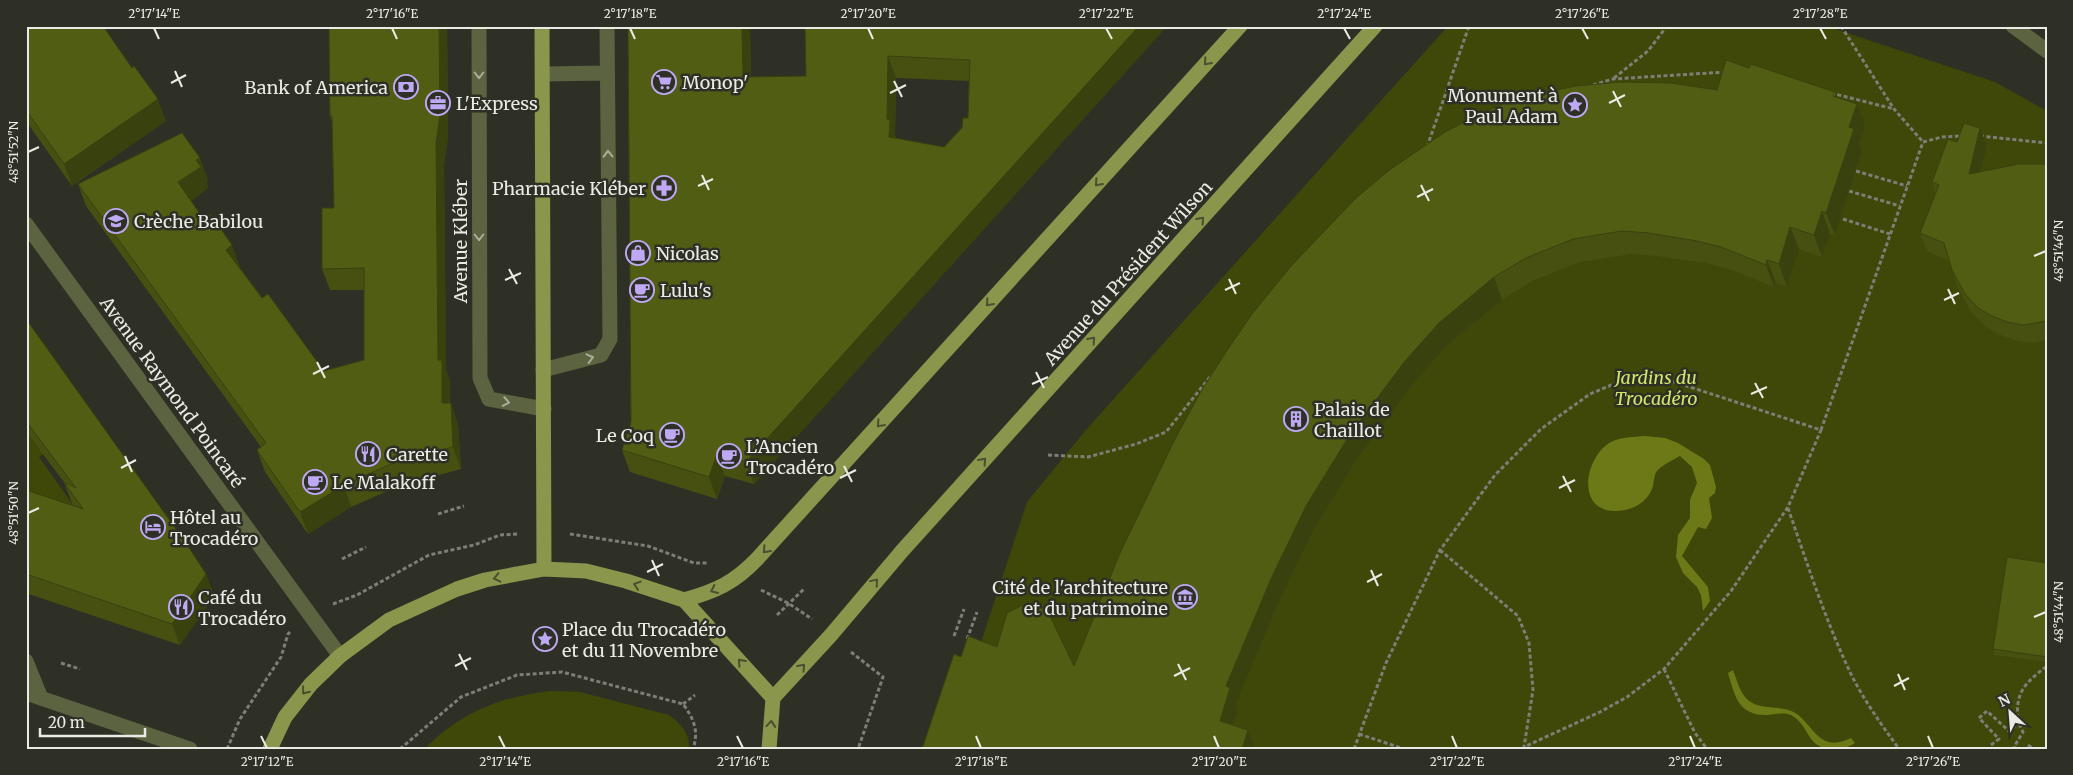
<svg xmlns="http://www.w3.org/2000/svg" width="2073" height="775" font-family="Merriweather,serif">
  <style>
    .green { fill: #3f4808 }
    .water { fill: #6c7916 }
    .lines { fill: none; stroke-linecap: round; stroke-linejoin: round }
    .path { stroke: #7d7f77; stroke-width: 3; stroke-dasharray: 4 2.5; stroke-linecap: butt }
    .minor { stroke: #5c6340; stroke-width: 15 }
    .major { stroke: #89964b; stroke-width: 15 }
    .wall { fill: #475011; fill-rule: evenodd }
    .shaded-wall { fill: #39410e }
    .building { fill: #525d14; stroke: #39410e; fill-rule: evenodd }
    .oneway { stroke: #494f31 }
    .oneway2 { stroke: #aaae9b }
    .ticks { fill: none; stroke: #eaebe5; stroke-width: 2 }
    .labels { text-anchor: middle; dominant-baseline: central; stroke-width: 5; stroke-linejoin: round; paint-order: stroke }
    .poi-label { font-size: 18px; fill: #eaebe5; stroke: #2e3026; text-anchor: start }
    .street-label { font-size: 18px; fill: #eaebe5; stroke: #2e3026 }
    .park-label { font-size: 18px; font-style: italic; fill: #d2e66d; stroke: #2e3026 }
    .neatline { fill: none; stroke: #eaebe5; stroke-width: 2 }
    .ticks-label { font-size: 12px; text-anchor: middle; fill: #eaebe5 }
  </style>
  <rect width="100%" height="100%" fill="#2e3026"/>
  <path class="green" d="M 1448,26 L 1826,26 L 1995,82 L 2047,111 L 2047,749 L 946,749 L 1027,502 L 1085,431 Z
    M 26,432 L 43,454 L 39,457 L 73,505 L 80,505 L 26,515 Z
    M 552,691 L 580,692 L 669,715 C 681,724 690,733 689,749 L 425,749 C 460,712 503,696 552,691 Z"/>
  <path class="water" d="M 1645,436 L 1665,438 L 1678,443 L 1704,459 L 1710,465 L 1716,487 L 1715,493 L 1709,498 L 1712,518 L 1706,529 L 1698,527 L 1682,556 L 1708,587 L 1710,601 L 1703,611 L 1701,595 L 1697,587 L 1683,573 L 1676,557 L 1678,535 L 1690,518 L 1690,500 L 1697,483 L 1692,467 L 1680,456 C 1673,460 1662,465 1657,471 C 1654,475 1654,481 1653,486 C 1648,503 1632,511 1615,511 C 1575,511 1585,456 1611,442 C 1621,437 1634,437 1645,436 Z
    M 1733,670 C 1737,680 1740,694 1749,701 C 1763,711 1782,704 1797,714 C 1808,722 1816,739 1829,742 C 1837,744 1844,741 1851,738 L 1855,743 C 1847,748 1843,749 1833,749 C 1806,749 1810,725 1791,715 C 1784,712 1775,714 1768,715 C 1738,716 1735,696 1728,673 Z"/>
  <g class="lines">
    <path class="path" d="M 1841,26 L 1894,109 L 1923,142
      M 1614,78 L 1648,51 L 1667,26
      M 1593,85 L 1613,79 L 1726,72
      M 1831,93 L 1894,109
      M 1980,136 L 2047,143
      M 1923,142 L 1942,137 L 1962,136
      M 1427,147 L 1469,26
      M 1856,171 L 1907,186
      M 1849,191 L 1900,206
      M 1843,219 L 1890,234
      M 1821,430 L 1923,142
      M 1048,455 L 1088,457 L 1136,444 L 1166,432 L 1210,377
      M 1788,508 C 1807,563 1825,619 1850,672 C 1863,699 1881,724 1899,749
      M 438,514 L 464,506
      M 570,534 L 648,546 L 694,563 L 708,563
      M 1440,550 L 1518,616 L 1529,643 L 1533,690 L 1524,747
      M 342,559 L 366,547
      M 761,590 L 788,603 L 812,619
      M 333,604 L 357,595 L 429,555 L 474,545 L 500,535 L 519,534
      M 777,615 L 804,589
      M 954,636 L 964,609
      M 967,639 L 977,612
      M 851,652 L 883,677 L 858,749
      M 61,663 L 80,669
      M 1664,669 L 1695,733 L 1707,749
      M 683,704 L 695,695
      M 1359,734 L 1404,749
      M 1991,745 L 1999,739 L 1979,718 L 1987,711 L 2010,732 L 2018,722 C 2015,692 2024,684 2047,666
      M 2028,745 L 2034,749
      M 227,749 L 240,719 L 281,657 L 288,634 L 290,632
      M 400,749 L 461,697 L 517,675 L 562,672 L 683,704 C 694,719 699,731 693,749
      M 1354,749 L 1386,663 L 1440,550 L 1495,475 L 1541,429 L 1590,394 L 1616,383 L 1651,380 L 1675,382 L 1821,430 L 1788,507 L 1731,591 L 1664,669 L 1627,697 L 1600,712 L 1524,747
      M 2017,749 L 2014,747 L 2023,732 L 2018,722"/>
    <path class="minor" d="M 479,26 L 480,378 L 489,399 L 544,409
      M 2013,26 L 2047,51
      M 543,74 L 607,73
      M 26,224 L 340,656
      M 543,370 L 601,355 L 610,339 L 607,26
      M 26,661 L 41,698
      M 26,693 L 190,749"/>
    <path class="major" d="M 542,26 L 544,569
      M 684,600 C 716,591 734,583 757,559 L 1240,26
      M 270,749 L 285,717 L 311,684 L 340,656 L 389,620 L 457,589 L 485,580 L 544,569 L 586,571 L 626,581 L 684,600 L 773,698
      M 769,749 L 773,698 L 831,635 L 902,551 L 1375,26"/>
  </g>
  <path class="wall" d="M 26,26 L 166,121 L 72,186 L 26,121 Z
    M 329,26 L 447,26 L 448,137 L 444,164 L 446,371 L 450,381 L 450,403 L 458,425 L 461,469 L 399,486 L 351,507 L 308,534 L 265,472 L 257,450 L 261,447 L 86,206 L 78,184 L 208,180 L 206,181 L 208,188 L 191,201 L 262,298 L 324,371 L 364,360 L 364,290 L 330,290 L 322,269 L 334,208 L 332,121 L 330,116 Z
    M 628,26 L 750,26 L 751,77 L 806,76 L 805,26 L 1167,26 L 754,484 L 725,476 L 717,499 L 630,472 L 622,450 L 631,422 ZM 896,78 L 969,81 L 968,118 L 962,128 L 944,147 L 896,138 L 895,135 Z
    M 1717,90 L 1837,97 L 1865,126 L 1859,143 L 1862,151 L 1835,235 L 1830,234 L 1822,257 L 1799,249 L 1787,287 L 1776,283 L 1774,287 L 1729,269 L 1706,263 L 1657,256 L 1631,254 L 1581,262 L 1534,280 L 1502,300 L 1447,345 L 1413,384 L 1357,459 L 1314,529 L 1278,603 L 1236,704 L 1238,710 L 1234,725 L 961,657 L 997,647 L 1074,666 L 1120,553 Z
    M 1980,128 L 1987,146 L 1981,172 L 2047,165 L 2047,340 L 2030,343 L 2014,340 L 1998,334 L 1985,326 L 1971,312 L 1958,288 L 1949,261 L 1927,251 L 1920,233 L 1936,193 L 1932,182 L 1957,142 Z
    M 26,319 L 206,574 L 214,596 L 180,645 L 26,593 L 26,490 L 73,506 L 64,482 L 26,432 Z
    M 2047,563 L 2047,662 L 1995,655 L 1993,649 Z"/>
  <path class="shaded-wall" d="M 439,26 L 447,26 L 448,137 L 444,164 L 446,371 L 450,381 L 450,425 L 442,403 L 438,360 L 436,142 Z
    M 742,26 L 750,26 L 751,99 L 743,77 Z
    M 1139,26 L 1167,26 L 754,484 L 746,462 Z
    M 888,56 L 896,78 L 895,135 L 897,142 L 889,137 L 887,119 Z
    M 158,99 L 166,121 L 72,186 L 64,164 Z
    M 1857,104 L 1865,126 L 1859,143 L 1862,151 L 1835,235 L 1826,213 L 1849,127 Z
    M 1980,128 L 1987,146 L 1976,192 L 1969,174 Z
    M 200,158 L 208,180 L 206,181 L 208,188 L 186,204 L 178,182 L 196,160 Z
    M 1822,211 L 1830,234 L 1822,257 L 1814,235 Z
    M 1790,227 L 1799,249 L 1787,287 L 1779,264 Z
    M 232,245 L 240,267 L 234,272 L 226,250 Z
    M 1767,260 L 1776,283 L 1774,287 L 1766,265 Z
    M 1494,277 L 1502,300 L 1447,345 L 1413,384 L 1357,459 L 1314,529 L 1278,603 L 1236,704 L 1238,710 L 1228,744 L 1220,721 L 1226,686 L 1270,581 L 1306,506 L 1349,436 L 1405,361 L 1439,323 Z
    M 451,403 L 458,425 L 461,469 L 453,447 Z
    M 717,454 L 725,476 L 717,499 L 709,477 Z
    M 344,485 L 351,507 L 308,534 L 300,512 Z
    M 206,574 L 214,596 L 180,645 L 172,624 Z
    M 1248,730 L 1255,749 L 1242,749 Z"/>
  <path class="building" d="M 26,26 L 103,26 L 132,68 L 134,66 L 158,99 L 64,164 L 26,110 Z
    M 329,26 L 439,26 L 440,115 L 436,142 L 438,360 L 442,360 L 442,403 L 451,403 L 453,447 L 391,464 L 344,485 L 300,512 L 257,450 L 266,443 L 78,184 L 182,133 L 200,158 L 196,160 L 201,167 L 178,182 L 200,214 L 211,215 L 232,245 L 226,250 L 262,298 L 268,294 L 324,371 L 364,360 L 364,268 L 322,269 L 322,208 L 334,208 L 332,116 L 330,116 Z
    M 628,26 L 742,26 L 743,77 L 806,76 L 805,26 L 1139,26 L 746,462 L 717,454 L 709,477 L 622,450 L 631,422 ZM 888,56 L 970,60 L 968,118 L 963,118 L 962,128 L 944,147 L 889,137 L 890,120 L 887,119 Z
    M 1726,60 L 1749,68 L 1751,64 L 1835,92 L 1833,96 L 1857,104 L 1849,127 L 1854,129 L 1826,213 L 1822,211 L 1814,235 L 1790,227 L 1779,264 L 1767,260 L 1766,265 L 1721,247 L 1697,241 L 1649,233 L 1622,231 L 1573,239 L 1526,258 L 1494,277 L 1439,323 L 1405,361 L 1349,436 L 1306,506 L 1270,581 L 1226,686 L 1230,688 L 1220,721 L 1248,730 L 1242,749 L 922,749 L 954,654 L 961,657 L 968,636 L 997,647 L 1007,613 L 1023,605 L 1032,604 L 1044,609 L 1050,616 L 1074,666 L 1120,553 L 1174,441 L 1201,391 L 1226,352 L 1252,314 L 1291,266 L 1355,199 L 1388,171 L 1445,132 L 1484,112 L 1507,102 L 1532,95 L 1576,86 L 1620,82 L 1671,83 L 1717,90 Z
    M 1964,123 L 1980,128 L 1969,174 L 2019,164 L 2044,164 L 2047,165 L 2047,321 L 2023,325 L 2007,322 L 1992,316 L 1978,308 L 1965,294 L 1952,270 L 1944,243 L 1920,233 L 1939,185 L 1932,182 L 1948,139 L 1957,142 Z
    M 26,319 L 188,546 L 206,574 L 172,624 L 26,574 L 26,490 L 83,509 L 64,482 L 76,488 L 26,421 Z
    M 2007,557 L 2047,563 L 2047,657 L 1993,649 Z"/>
  <defs><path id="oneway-chevron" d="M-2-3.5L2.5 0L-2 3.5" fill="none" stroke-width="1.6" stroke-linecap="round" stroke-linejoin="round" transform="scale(1.25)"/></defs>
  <g class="oneway">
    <use href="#oneway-chevron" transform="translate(1207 62) rotate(132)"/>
    <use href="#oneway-chevron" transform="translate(1098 183) rotate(132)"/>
    <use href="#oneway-chevron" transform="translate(1201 220) rotate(-48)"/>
    <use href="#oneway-chevron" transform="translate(989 303) rotate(132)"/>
    <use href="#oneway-chevron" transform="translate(1092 340) rotate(-48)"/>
    <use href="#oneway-chevron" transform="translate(880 424) rotate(132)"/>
    <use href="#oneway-chevron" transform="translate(983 461) rotate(-48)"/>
    <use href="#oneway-chevron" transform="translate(766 550) rotate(132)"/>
    <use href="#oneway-chevron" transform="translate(497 578) rotate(167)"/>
    <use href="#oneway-chevron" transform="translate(875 582) rotate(-50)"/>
    <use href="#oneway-chevron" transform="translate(637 585) rotate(-162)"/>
    <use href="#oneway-chevron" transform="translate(714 590) rotate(155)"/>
    <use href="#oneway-chevron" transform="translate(741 662) rotate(-132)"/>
    <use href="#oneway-chevron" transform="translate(802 667) rotate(-48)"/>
    <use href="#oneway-chevron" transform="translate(305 691) rotate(128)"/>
    <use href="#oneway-chevron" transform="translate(771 724) rotate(-85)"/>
  </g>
  <g class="oneway2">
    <use href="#oneway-chevron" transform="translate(479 75) rotate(90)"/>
    <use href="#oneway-chevron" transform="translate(608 154) rotate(-91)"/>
    <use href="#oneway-chevron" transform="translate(479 237) rotate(90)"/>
    <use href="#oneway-chevron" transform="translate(590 358) rotate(-14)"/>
    <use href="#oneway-chevron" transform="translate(506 402) rotate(11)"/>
  </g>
  <path class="ticks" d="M 154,28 L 159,39M 392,28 L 397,39M 630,28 L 635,39M 868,28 L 873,39M 1106,28 L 1112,39M 1344,28 L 1350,39M 1582,28 L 1588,39M 1820,28 L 1826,39M 175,71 L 182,87M 894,81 L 902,97M 171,83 L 186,75M 1613,91 L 1621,107M 890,93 L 906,85M 1609,103 L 1625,95M 28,152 L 39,147M 702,175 L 709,190M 1421,185 L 1429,201M 698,186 L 713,179M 1417,197 L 1433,189M 2034,256 L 2046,251M 509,269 L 517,284M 1229,279 L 1236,294M 505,280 L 521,273M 1948,289 L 1955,304M 1225,290 L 1240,283M 1944,300 L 1959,293M 317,362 L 325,378M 1036,372 L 1044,388M 313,374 L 329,366M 1755,383 L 1763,398M 1032,384 L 1048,377M 1751,394 L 1767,387M 125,456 L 132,472M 844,466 L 852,482M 121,468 L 136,460M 1563,476 L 1571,492M 840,478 L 856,470M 1559,488 L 1575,480M 28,513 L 39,508M 652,560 L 659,576M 1371,570 L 1378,586M 647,572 L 663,564M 1367,582 L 1382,574M 2034,617 L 2046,612M 459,654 L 467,670M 1178,664 L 1186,680M 455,666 L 471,658M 1898,674 L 1905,690M 1174,676 L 1190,668M 1894,686 L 1909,678M 261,736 L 267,748M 499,736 L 505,748M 737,736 L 743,748M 976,736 L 981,748M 1214,736 L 1219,748M 1452,736 L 1457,748M 1690,736 L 1695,748M 1928,736 L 1933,748"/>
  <defs>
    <symbol id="supermarket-ring" viewBox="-11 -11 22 22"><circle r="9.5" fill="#2e3026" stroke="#bfa9f4" stroke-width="1.5"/><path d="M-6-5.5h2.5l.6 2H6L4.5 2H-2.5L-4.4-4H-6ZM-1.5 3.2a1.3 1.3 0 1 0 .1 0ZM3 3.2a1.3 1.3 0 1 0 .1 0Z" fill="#bfa9f4"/></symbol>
    <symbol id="bank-ring" viewBox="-11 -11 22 22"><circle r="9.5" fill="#2e3026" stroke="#bfa9f4" stroke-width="1.5"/><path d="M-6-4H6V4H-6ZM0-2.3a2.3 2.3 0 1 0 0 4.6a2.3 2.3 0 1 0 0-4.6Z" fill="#bfa9f4"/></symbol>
    <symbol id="office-ring" viewBox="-11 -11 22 22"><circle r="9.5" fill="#2e3026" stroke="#bfa9f4" stroke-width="1.5"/><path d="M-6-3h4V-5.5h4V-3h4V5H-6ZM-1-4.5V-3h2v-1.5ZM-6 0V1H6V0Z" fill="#bfa9f4"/></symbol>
    <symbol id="sight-ring" viewBox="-11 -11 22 22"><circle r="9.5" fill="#2e3026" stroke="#bfa9f4" stroke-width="1.5"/><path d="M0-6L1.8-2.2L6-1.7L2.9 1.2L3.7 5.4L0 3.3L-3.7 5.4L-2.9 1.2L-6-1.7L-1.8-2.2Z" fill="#bfa9f4"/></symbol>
    <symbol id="pharmacy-ring" viewBox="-11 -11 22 22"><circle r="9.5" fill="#2e3026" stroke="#bfa9f4" stroke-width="1.5"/><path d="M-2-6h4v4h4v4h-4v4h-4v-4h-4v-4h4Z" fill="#bfa9f4"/></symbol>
    <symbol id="school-ring" viewBox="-11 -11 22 22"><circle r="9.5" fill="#2e3026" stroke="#bfa9f4" stroke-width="1.5"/><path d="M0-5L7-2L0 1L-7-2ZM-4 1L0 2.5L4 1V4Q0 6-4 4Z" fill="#bfa9f4"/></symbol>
    <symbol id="shop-ring" viewBox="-11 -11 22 22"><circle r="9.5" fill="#2e3026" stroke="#bfa9f4" stroke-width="1.5"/><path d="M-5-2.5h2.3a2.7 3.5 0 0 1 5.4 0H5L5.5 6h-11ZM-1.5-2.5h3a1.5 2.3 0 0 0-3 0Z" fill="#bfa9f4"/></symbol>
    <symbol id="cafe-ring" viewBox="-11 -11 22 22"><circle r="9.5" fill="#2e3026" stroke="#bfa9f4" stroke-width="1.5"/><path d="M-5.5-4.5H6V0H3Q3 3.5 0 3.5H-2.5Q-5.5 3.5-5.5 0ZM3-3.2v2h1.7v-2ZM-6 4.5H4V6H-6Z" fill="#bfa9f4"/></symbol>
    <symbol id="building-ring" viewBox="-11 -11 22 22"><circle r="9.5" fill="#2e3026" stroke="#bfa9f4" stroke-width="1.5"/><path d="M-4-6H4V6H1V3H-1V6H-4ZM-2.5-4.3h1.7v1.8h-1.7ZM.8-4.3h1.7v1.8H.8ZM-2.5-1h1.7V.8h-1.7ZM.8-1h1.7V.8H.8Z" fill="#bfa9f4"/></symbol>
    <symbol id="restaurant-ring" viewBox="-11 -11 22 22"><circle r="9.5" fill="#2e3026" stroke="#bfa9f4" stroke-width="1.5"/><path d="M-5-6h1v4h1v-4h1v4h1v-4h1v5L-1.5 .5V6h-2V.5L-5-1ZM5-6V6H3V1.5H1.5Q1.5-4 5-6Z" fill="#bfa9f4"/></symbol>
    <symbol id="hotel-ring" viewBox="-11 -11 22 22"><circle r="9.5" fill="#2e3026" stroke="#bfa9f4" stroke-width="1.5"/><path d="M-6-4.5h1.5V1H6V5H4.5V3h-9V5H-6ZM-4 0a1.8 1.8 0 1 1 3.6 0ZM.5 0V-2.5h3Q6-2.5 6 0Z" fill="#bfa9f4"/></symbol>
    <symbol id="museum-ring" viewBox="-11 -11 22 22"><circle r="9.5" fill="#2e3026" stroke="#bfa9f4" stroke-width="1.5"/><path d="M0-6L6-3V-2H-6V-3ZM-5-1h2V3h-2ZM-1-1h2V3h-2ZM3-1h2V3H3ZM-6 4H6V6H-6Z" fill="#bfa9f4"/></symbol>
  </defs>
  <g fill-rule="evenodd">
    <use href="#supermarket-ring" x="650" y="68" width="28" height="28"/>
    <use href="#bank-ring" x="392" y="73" width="28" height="28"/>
    <use href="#office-ring" x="424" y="89" width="28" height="28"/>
    <use href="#sight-ring" x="1561" y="91" width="28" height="28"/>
    <use href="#pharmacy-ring" x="650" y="174" width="28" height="28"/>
    <use href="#school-ring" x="102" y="207" width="28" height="28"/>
    <use href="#shop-ring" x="624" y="239" width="28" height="28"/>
    <use href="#cafe-ring" x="628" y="276" width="28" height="28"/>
    <use href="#building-ring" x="1282" y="405" width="28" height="28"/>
    <use href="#cafe-ring" x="658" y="421" width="28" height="28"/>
    <use href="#restaurant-ring" x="354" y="440" width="28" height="28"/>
    <use href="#cafe-ring" x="715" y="442" width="28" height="28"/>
    <use href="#cafe-ring" x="301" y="468" width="28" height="28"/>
    <use href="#hotel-ring" x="139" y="513" width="28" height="28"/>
    <use href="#museum-ring" x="1171" y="583" width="28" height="28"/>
    <use href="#restaurant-ring" x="167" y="593" width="28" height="28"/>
    <use href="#sight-ring" x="531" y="625" width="28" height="28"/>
  </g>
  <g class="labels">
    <g class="poi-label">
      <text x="682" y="82">Monop'</text>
      <text x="388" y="87" text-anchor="end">Bank of America</text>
      <text x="1558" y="95" text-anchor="end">Monument à<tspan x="1558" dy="21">Paul Adam</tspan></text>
      <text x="456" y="103">L'Express</text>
      <text x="646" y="188" text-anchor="end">Pharmacie Kléber</text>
      <text x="134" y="221">Crèche Babilou</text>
      <text x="656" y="253">Nicolas</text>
      <text x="660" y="290">Lulu's</text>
      <text x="1314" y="409">Palais de<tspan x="1314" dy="21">Chaillot</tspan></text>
      <text x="654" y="435" text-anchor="end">Le Coq</text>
      <text x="746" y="446">L’Ancien<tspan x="746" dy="21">Trocadéro</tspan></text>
      <text x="386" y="454">Carette</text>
      <text x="332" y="482">Le Malakoff</text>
      <text x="170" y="517">Hôtel au<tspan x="170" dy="21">Trocadéro</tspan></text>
      <text x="1168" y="587" text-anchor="end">Cité de l'architecture<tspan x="1168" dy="21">et du patrimoine</tspan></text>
      <text x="198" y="597">Café du<tspan x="198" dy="21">Trocadéro</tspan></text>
      <text x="562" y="629">Place du Trocadéro<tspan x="562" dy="21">et du 11 Novembre</tspan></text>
    </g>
    <g class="street-label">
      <text transform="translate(460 241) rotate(-90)">Avenue Kléber</text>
      <text transform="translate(1128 273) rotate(-48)">Avenue du Président Wilson</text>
      <text transform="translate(172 392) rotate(54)">Avenue Raymond Poincaré</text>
    </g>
    <g class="park-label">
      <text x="1656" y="377">Jardins du<tspan x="1656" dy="21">Trocadéro</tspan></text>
    </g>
  </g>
  <rect width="2073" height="775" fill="none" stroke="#2e3026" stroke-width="55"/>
  <g transform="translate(2010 712) rotate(334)" stroke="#2e3026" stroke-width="4" paint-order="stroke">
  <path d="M0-4L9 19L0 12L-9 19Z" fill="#eaebe5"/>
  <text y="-8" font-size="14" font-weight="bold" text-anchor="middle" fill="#eaebe5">N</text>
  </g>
  <path d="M40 728v8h105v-8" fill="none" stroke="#eaebe5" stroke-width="2.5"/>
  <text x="48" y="728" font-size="15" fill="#eaebe5" stroke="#2e3026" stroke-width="4" paint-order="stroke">20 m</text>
  <rect x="28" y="28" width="2018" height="720" class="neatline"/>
  <g class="ticks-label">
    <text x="154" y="18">2°17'14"E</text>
    <text x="392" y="18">2°17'16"E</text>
    <text x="630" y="18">2°17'18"E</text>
    <text x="868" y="18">2°17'20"E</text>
    <text x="1106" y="18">2°17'22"E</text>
    <text x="1344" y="18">2°17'24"E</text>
    <text x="1582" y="18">2°17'26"E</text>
    <text x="1820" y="18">2°17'28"E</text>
    <text transform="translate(14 152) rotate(-90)" y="4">48°51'52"N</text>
    <text transform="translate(2059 251) rotate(-90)" y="4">48°51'46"N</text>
    <text transform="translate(14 513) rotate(-90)" y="4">48°51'50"N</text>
    <text transform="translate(2059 612) rotate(-90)" y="4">48°51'44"N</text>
    <text x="267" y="766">2°17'12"E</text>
    <text x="505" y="766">2°17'14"E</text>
    <text x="743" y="766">2°17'16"E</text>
    <text x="981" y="766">2°17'18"E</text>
    <text x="1219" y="766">2°17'20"E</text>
    <text x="1457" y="766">2°17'22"E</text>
    <text x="1695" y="766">2°17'24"E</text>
    <text x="1933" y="766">2°17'26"E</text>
  </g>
</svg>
